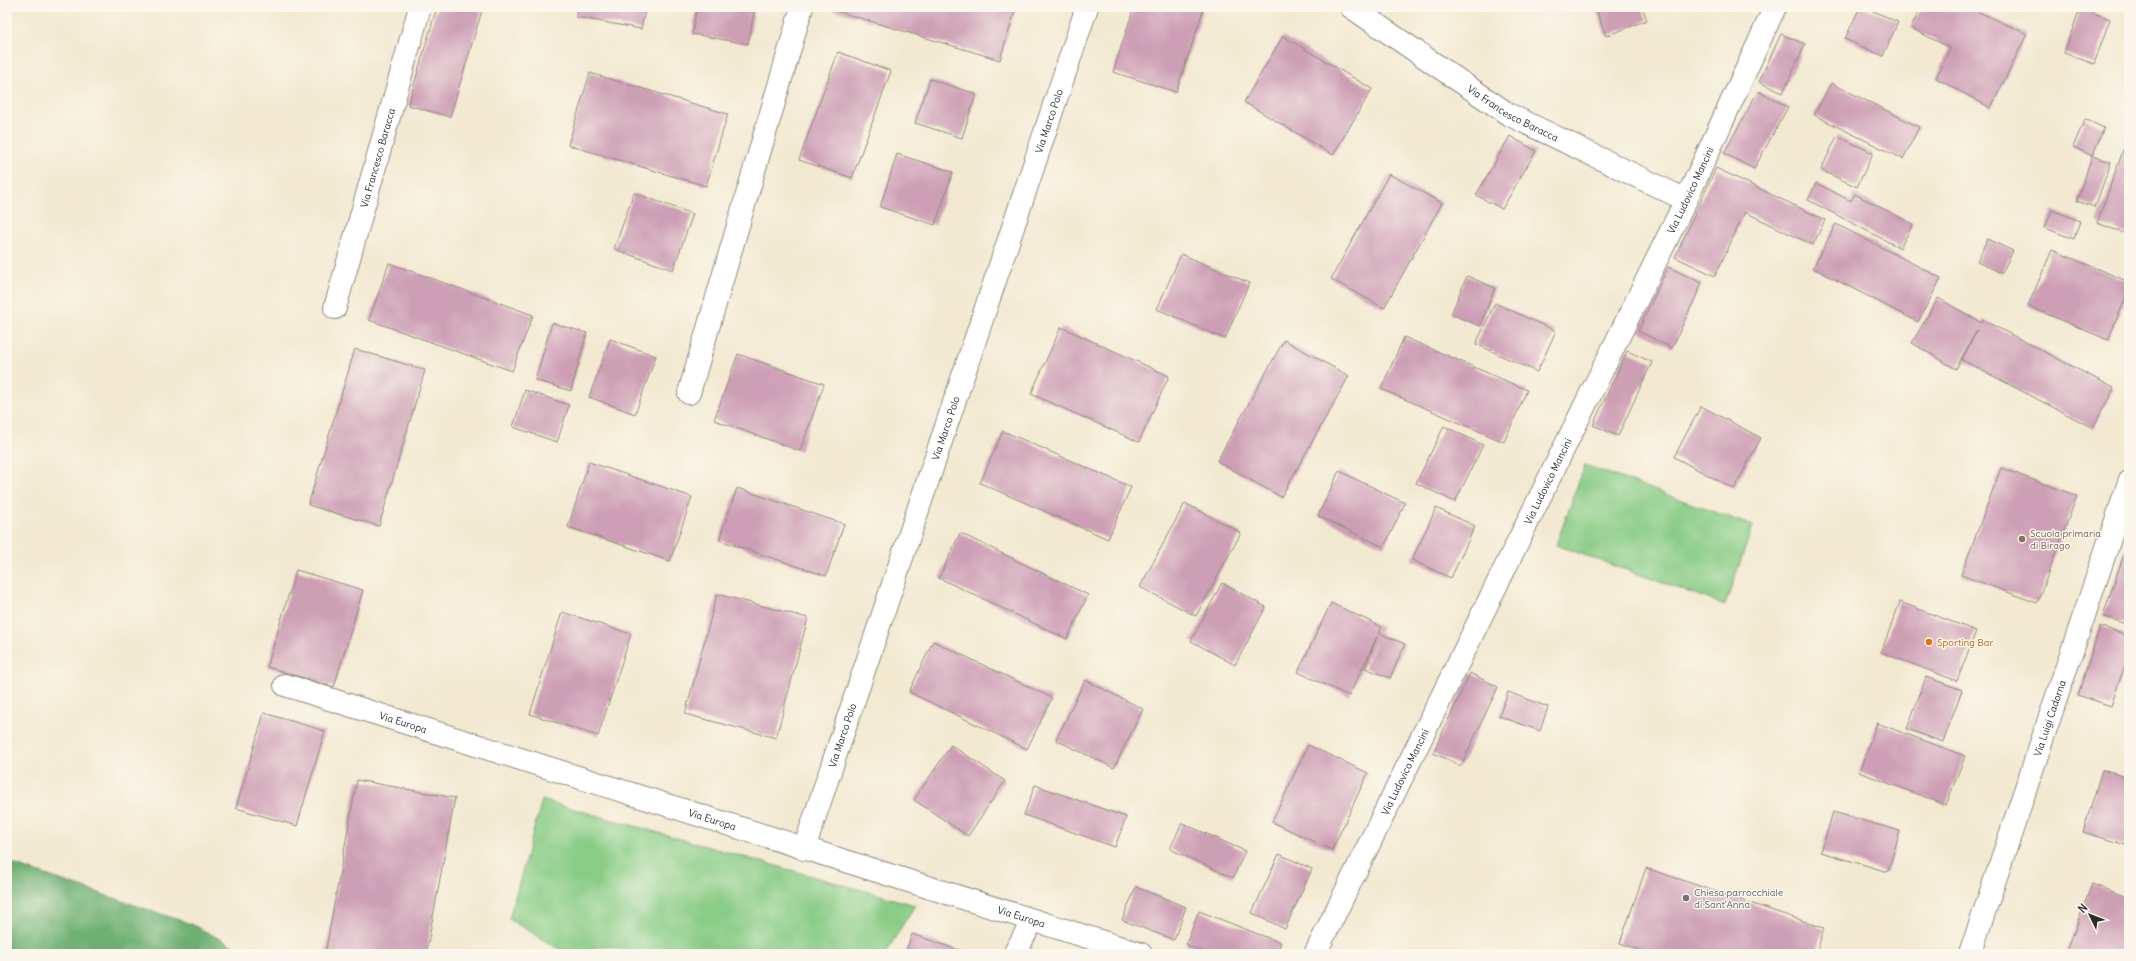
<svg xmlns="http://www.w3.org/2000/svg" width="2136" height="961" font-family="Delius,sans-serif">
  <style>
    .green { fill: #88cc85; stroke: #5a7c58 }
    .forest { fill: #6eb072; stroke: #4c6e4e }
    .building { fill: #cd9fb5 }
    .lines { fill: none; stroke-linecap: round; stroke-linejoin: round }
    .minor-casing { stroke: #8f8a7e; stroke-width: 24 }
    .minor { stroke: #fff; stroke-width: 22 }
    .education-dot { fill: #8d6e63; stroke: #fbf7ec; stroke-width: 1.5 }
    .food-dot { fill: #e8710a; stroke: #fbf7ec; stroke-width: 1.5 }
    .worship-dot { fill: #6b7280; stroke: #fbf7ec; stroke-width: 1.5 }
    .labels { text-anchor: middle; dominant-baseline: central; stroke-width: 3; stroke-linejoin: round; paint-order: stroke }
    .street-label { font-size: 10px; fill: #2b2b2b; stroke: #fbf7ec }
    .education-label { font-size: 10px; fill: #785e54; stroke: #fbf7ec; text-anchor: start }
    .food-label { font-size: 10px; fill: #c56008; stroke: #fbf7ec; text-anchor: start }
    .worship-label { font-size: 10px; fill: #5b616d; stroke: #fbf7ec; text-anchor: start }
  </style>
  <rect width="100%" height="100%" fill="#fbf7ec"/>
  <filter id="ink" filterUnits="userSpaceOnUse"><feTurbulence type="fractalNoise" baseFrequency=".025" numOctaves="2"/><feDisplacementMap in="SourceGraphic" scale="8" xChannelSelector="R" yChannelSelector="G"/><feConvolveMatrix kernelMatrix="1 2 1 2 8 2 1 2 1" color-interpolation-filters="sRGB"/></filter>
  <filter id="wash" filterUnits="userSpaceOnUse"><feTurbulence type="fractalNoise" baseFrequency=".012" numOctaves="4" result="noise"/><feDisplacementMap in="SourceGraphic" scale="16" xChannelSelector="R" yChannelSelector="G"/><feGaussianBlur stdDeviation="0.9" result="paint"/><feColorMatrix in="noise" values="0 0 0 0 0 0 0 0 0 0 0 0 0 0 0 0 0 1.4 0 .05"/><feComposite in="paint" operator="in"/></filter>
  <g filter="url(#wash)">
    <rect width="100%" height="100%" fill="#f3e9d1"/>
    <path class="green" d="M 1585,465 L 1753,526 L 1725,605 L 1556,545 Z
      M 542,800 L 915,905 L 885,954 L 630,954 C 619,946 597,942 586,954 L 567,954 L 509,919 Z"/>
    <path class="forest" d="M 7,862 L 191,924 L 249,954 L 7,954 Z"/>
    <g id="blocks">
      <path class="building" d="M 437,7 L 483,7 L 450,117 L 408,105 Z
        M 577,7 L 646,7 L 641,29 L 576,17 Z
        M 697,7 L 755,7 L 748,44 L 692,34 Z
        M 833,7 L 1000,7 L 1015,11 L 1000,60 L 833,10 Z
        M 1134,7 L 1190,7 L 1203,11 L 1176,92 L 1113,72 Z
        M 1595,7 L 1642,7 L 1647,20 L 1606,36 Z
        M 1860,7 L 1864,7 L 1898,22 L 1883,56 L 1845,39 Z
        M 1921,7 L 1968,7 L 2027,34 L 1991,108 L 1936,78 L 1950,48 L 1911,28 Z
        M 2080,8 L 2110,19 L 2094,64 L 2064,53 Z
        M 1781,34 L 1805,44 L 1783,93 L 1759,82 Z
        M 1283,36 L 1372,89 L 1333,155 L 1244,102 Z
        M 838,52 L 891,71 L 852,178 L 799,160 Z
        M 590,73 L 728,114 L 706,186 L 568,145 Z
        M 930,79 L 976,94 L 962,138 L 915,123 Z
        M 1831,83 L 1919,127 L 1903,159 L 1814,115 Z
        M 1758,91 L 1788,107 L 1754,169 L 1724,153 Z
        M 2085,119 L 2104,128 L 2092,156 L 2073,147 Z
        M 1510,136 L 1536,151 L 1502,209 L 1476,195 Z
        M 1837,136 L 1873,153 L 1857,187 L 1821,170 Z
        M 2124,148 L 2129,150 L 2129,235 L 2097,223 Z
        M 897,154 L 953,172 L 935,225 L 880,207 Z
        M 2092,156 L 2111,162 L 2095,207 L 2077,201 Z
        M 1716,168 L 1825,220 L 1813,245 L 1745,212 L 1715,276 L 1675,257 Z
        M 1389,174 L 1442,203 L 1384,308 L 1331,279 Z
        M 1816,183 L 1851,201 L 1855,194 L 1913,224 L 1900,248 L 1808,200 Z
        M 634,193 L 693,214 L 673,270 L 614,249 Z
        M 2052,210 L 2080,221 L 2074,239 L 2045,228 Z
        M 1836,224 L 1941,278 L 1918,322 L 1813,268 Z
        M 1987,239 L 2013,251 L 2002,273 L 1977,262 Z
        M 2052,250 L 2129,282 L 2129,290 L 2108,340 L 2028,306 Z
        M 1181,254 L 1249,283 L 1225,339 L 1157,309 Z
        M 389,263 L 533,315 L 512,371 L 369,320 Z
        M 1668,267 L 1702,283 L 1672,348 L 1638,331 Z
        M 1467,276 L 1495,288 L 1480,326 L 1451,314 Z
        M 1938,298 L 1982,323 L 1983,320 L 2114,388 L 2093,428 L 1962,360 L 1977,330 L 1956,369 L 1912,343 Z
        M 1495,303 L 1556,331 L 1537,372 L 1476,344 Z
        M 552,323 L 587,333 L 571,391 L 535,380 Z
        M 1061,327 L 1169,376 L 1139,442 L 1031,394 Z
        M 1404,337 L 1527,390 L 1504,442 L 1381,389 Z
        M 610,339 L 656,356 L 635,414 L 589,397 Z
        M 1284,340 L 1349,376 L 1281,497 L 1217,461 Z
        M 355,349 L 425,370 L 379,526 L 308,505 Z
        M 1627,351 L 1652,362 L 1618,436 L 1593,425 Z
        M 738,354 L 824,384 L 800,451 L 714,420 Z
        M 525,390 L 569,405 L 557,442 L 513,427 Z
        M 1701,406 L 1761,438 L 1734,489 L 1674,457 Z
        M 1444,426 L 1483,445 L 1455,502 L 1416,483 Z
        M 1003,431 L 1131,487 L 1108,539 L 980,483 Z
        M 589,462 L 692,497 L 670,561 L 568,527 Z
        M 2001,468 L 2077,496 L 2037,603 L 1961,575 Z
        M 1339,471 L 1405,503 L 1384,547 L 1318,516 Z
        M 737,488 L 844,524 L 826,576 L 719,540 Z
        M 1185,503 L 1241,533 L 1196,616 L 1140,587 Z
        M 1436,508 L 1475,526 L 1451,578 L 1412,560 Z
        M 960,533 L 1088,595 L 1067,639 L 939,578 Z
        M 2129,539 L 2129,625 L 2103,616 Z
        M 296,570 L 363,590 L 334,687 L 267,667 Z
        M 1222,583 L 1266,607 L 1235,665 L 1191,641 Z
        M 717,594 L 808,618 L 776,738 L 685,714 Z
        M 1900,602 L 1976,631 L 1957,681 L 1881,652 Z
        M 1331,603 L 1382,627 L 1379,633 L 1405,644 L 1390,678 L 1365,668 L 1377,637 L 1349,696 L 1298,672 Z
        M 562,612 L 631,634 L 598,736 L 530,714 Z
        M 2100,626 L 2129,636 L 2129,653 L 2111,706 L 2078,695 Z
        M 933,641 L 1052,698 L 1027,749 L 909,692 Z
        M 1470,673 L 1498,687 L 1461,766 L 1433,753 Z
        M 1926,677 L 1962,690 L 1943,742 L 1907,729 Z
        M 1085,680 L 1143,709 L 1114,768 L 1056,740 Z
        M 1508,692 L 1548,707 L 1540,731 L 1499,716 Z
        M 264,713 L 325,731 L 297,826 L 236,808 Z
        M 1877,723 L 1965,756 L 1946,805 L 1859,772 Z
        M 951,745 L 1005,781 L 968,836 L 914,800 Z
        M 1308,745 L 1368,773 L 1332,850 L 1272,822 Z
        M 2102,770 L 2129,778 L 2129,846 L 2083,832 Z
        M 357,780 L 455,798 L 426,954 L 325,954 Z
        M 1035,785 L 1126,817 L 1115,847 L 1024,815 Z
        M 1833,812 L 1900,831 L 1888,872 L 1821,852 Z
        M 1182,823 L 1245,851 L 1233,878 L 1170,849 Z
        M 1279,854 L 1312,869 L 1285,929 L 1252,913 Z
        M 1646,868 L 1824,928 L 1816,954 L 1651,954 L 1620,943 Z
        M 2092,884 L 2129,898 L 2129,954 L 2066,954 Z
        M 1136,887 L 1186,907 L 1174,940 L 1122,920 Z
        M 1199,911 L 1281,943 L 1276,954 L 1209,954 L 1186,945 Z
        M 912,934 L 964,952 L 963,954 L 905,954 Z"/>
    </g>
  </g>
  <g filter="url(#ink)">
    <use href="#blocks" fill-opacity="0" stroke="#8f8a7e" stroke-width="1"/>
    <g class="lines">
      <defs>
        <g id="minor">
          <path id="s1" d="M 1351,7 L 1508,114 L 1686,200"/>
          <path id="s2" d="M 335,308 L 420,7"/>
          <path d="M 689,393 L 802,7"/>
          <path id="s3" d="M 285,685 L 1141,954"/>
          <path id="s4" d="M 804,849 L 1087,7"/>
          <path d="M 1014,954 L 1033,920"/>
          <path id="s5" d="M 1315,954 L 1686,200 L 1775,7"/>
          <path id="s6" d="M 1970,954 L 2129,482"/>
        </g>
      </defs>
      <use href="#minor" class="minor-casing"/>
      <use href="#minor" class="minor"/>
    </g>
  </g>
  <circle class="education-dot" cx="2022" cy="539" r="4"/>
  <circle class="food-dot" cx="1929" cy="642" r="4"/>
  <circle class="worship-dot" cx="1686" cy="898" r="4"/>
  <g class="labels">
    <g class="street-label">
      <text stroke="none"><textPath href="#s1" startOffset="194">Via Francesco Baracca</textPath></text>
      <text stroke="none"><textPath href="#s4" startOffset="768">Via Marco Polo</textPath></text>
      <text stroke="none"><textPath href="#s2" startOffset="156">Via Francesco Baracca</textPath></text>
      <text stroke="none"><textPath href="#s5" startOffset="851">Via Ludovico Mancini</textPath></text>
      <text stroke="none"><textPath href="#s4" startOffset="444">Via Marco Polo</textPath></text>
      <text stroke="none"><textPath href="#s5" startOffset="527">Via Ludovico Mancini</textPath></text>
      <text stroke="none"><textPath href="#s6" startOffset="249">Via Luigi Cadorna</textPath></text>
      <text stroke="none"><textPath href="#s3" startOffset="124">Via Europa</textPath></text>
      <text stroke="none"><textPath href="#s4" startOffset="120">Via Marco Polo</textPath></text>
      <text stroke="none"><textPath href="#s5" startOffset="203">Via Ludovico Mancini</textPath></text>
      <text stroke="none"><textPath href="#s3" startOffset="448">Via Europa</textPath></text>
      <text stroke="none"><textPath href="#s3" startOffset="772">Via Europa</textPath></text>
    </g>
    <g class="education-label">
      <text x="2030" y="533">Scuola primaria<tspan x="2030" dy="12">di Birago</tspan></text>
    </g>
    <g class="food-label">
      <text x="1937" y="642">Sporting Bar</text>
    </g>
    <g class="worship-label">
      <text x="1694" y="892">Chiesa parrocchiale<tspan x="1694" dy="12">di Sant'Anna</tspan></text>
    </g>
  </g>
  <rect width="2136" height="961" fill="none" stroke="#fbf7ec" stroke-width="24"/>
  <g transform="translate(2090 915) rotate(313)" stroke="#fbf7ec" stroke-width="3" paint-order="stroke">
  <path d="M0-3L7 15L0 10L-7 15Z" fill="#2b2b2b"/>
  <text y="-6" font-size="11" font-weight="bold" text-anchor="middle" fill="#2b2b2b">N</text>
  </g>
</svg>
